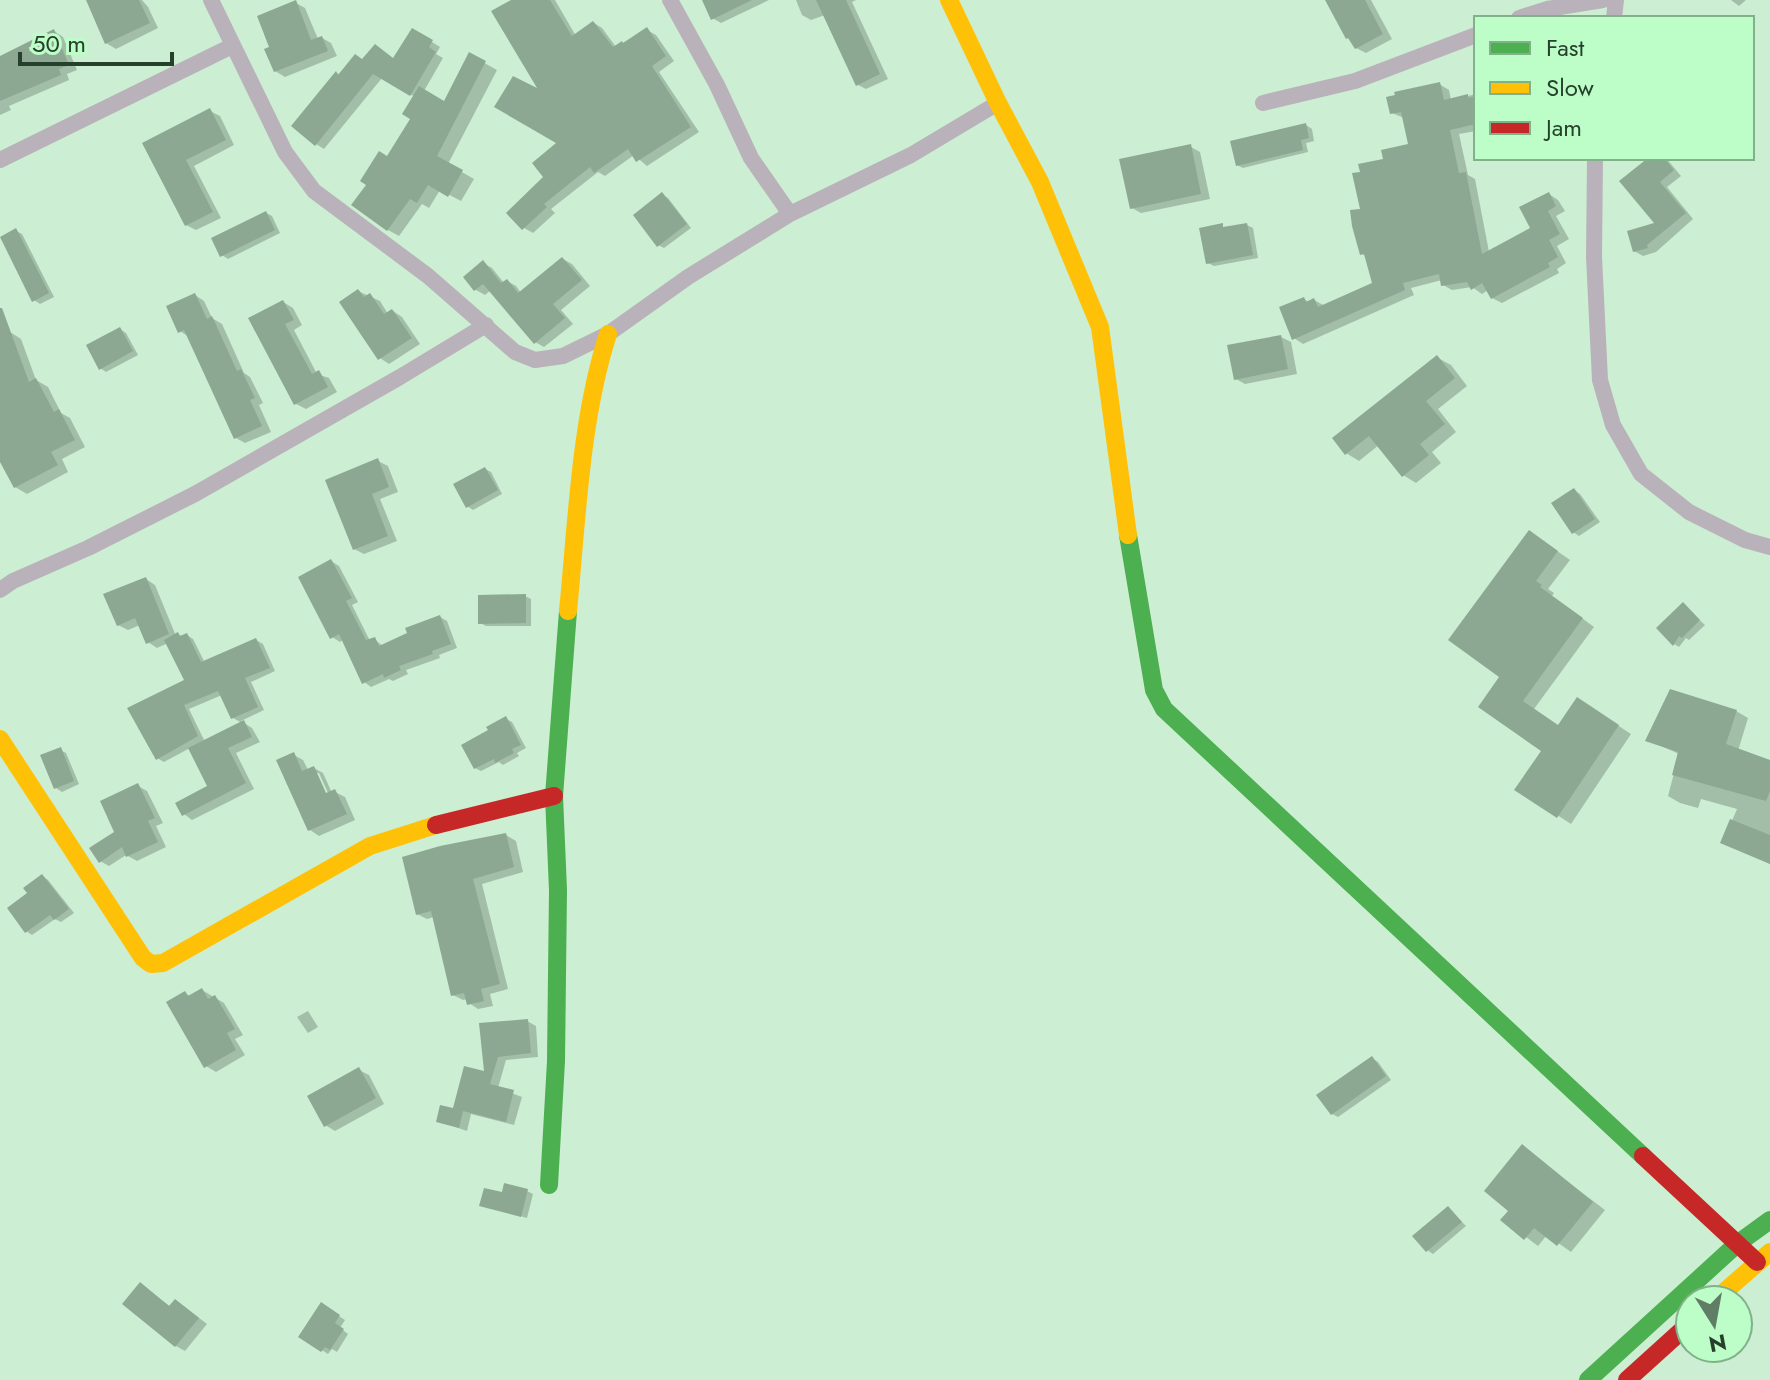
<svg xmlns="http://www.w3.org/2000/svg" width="1770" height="1380" font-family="Jost,sans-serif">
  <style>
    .shadow { fill: #0003; fill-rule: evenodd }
    .building { fill: #8ca892 }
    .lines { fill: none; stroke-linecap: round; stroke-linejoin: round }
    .street { stroke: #bab2ba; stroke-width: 16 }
    .fast { stroke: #4caf50; stroke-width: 18 }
    .slow { stroke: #ffc107; stroke-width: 18 }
    .jam { stroke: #c62828; stroke-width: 18 }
  </style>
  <rect width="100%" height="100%" fill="#cceed2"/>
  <path class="shadow" d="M 87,0 L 142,0 L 148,7 L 158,28 L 116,49 L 106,43 Z
    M 515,0 L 555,0 L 576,36 L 594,23 L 602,28 L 616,47 L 647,30 L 656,35 L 674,61 L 659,72 L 699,132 L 647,166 L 634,155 L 605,176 L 598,172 L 551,209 L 555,213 L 533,233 L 524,228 L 559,143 Z
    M 704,0 L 769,0 L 721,23 L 712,18 Z
    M 796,0 L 856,0 L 852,2 L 888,79 L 866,89 L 858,85 L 825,15 L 811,20 L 802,15 Z
    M 1336,0 L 1371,0 L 1392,39 L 1366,53 L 1356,48 Z
    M 1731,0 L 1746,0 L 1739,6 Z
    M 296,3 L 305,8 L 318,39 L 322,38 L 331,43 L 337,56 L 285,77 L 275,71 L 272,48 Z
    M 413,30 L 440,47 L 436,54 L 443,58 L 424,91 L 445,103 L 470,55 L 497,70 L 448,164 L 474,179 L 461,201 L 440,190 L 429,208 L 422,204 L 399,236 L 388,230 L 388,158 L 413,118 L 415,97 L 382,78 L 324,149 L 316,144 L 337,73 L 341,75 L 363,61 L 395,60 Z
    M 54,31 L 63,37 L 77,70 L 67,74 L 69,80 L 9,106 L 11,110 L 0,115 L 0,58 Z
    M 1439,84 L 1449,90 L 1451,100 L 1476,94 L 1476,131 L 1459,134 L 1468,175 L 1475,179 L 1489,252 L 1533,229 L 1549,194 L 1558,200 L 1565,211 L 1556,216 L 1569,239 L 1557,246 L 1566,263 L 1557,269 L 1559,273 L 1502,303 L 1492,298 L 1488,290 L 1482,294 L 1472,287 L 1452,290 L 1443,285 L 1442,280 L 1411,288 L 1414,295 L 1303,344 L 1294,338 L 1304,299 L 1309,302 L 1314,300 L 1325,306 L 1375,284 L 1367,257 L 1361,253 L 1363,210 L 1385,160 L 1410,145 L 1404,118 L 1392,113 Z
    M 210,111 L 220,116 L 234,145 L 194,166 L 221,218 L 196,230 L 186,225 L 145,144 Z
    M 1306,125 L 1312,129 L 1314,141 L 1306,143 L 1308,152 L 1243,168 L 1237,165 Z
    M 1191,147 L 1200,152 L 1210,199 L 1141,213 L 1132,208 Z
    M 1651,158 L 1666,158 L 1681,176 L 1667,187 L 1693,219 L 1656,252 L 1643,256 L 1634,251 L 1657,225 Z
    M 662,195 L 668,198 L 691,228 L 664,248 L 658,245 Z
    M 266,213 L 272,216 L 280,233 L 228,259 L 222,255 Z
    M 1247,225 L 1253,228 L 1258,258 L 1214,266 L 1208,263 Z
    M 16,231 L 22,234 L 54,297 L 40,304 L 34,300 Z
    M 563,259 L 572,264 L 590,286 L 561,310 L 573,324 L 544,347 L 535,342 L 491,290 L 485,295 L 476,290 L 465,277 L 483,263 L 492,268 L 504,283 L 507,281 L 516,286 L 521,293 Z
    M 358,291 L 380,301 L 388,314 L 393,311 L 402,317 L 420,344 L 389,364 L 380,358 Z
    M 195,295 L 204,301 L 212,318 L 222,324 L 244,373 L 250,377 L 263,403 L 259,405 L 271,432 L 245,443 L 236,438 L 189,337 L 180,331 Z
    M 283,302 L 293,308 L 302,325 L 294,330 L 317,374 L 329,378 L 337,392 L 306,409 L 296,404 L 251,319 Z
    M 120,329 L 126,333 L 138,355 L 106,372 L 100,368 Z
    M 10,332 L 21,339 L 36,380 L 48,387 L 61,413 L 70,418 L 85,447 L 62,459 L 68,472 L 27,494 L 15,487 L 0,457 L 0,336 Z
    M 1281,337 L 1291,342 L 1297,374 L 1245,384 L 1236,379 Z
    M 1438,358 L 1451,365 L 1467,386 L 1438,409 L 1456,432 L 1432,452 L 1441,463 L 1416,483 L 1403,475 L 1379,445 L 1359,461 L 1346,453 Z
    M 378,461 L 388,466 L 398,492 L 380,499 L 397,541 L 364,554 L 354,549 Z
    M 485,469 L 491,472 L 502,494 L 473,510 L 467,506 Z
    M 1574,490 L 1580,494 L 1600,522 L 1579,536 L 1573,532 Z
    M 1530,532 L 1570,560 L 1548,589 L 1554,593 L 1552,596 L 1594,627 L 1534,709 L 1559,727 L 1590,707 L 1631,734 L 1571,824 L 1517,789 L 1543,750 L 1502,677 Z
    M 331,561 L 339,566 L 358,602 L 352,605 L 370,641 L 374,639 L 383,646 L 440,617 L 447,621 L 457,648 L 439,655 L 440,658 L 406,670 L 408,674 L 393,681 L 389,679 L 371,687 L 364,682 L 344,639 L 340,642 L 332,637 Z
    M 146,579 L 155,585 L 176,636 L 187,635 L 193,639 L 205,663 L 256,640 L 263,644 L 275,671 L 251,682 L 264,710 L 241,721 L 252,728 L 260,742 L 236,753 L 254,789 L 192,820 L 184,814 L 210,787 L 190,748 L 164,762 L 157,758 L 186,681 L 168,643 L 157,648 L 148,642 L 140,625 L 128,630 L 118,625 ZM 222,695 L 233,718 L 242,723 L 205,742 L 189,709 Z
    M 525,596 L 531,599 L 531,626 L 486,626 L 480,623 Z
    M 1683,605 L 1705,625 L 1689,640 L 1686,638 L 1679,647 L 1674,644 Z
    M 1736,711 L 1748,718 L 1738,751 L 1770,762 L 1770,864 L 1723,842 L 1737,809 L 1701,799 L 1698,808 L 1680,803 L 1668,796 L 1679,754 L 1648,740 Z
    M 506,719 L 512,722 L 526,748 L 517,753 L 519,756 L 503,765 L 499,762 L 481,771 L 475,768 Z
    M 60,750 L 66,753 L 79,784 L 62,792 L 56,788 Z
    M 294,755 L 303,760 L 308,770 L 314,768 L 323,773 L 332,793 L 335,792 L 345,797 L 355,820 L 319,836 L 310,830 ZM 315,773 L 319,773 L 332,802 L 328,803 Z
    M 138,786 L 147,791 L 163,823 L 156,826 L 166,847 L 137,861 L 126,855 L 109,866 L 100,861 L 117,832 Z
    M 506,835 L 516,841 L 523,872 L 482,884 L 508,989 L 490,994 L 493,1006 L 478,1009 L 469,1003 L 468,999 L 463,1000 L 453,995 L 434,917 L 427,919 L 417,914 Z
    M 42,876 L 48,880 L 74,913 L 61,922 L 55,919 L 32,935 L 26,931 L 30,894 Z
    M 202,990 L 224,1003 L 243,1035 L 235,1039 L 245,1055 L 216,1072 L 206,1066 L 185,993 L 190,996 Z
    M 308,1011 L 318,1027 L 308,1033 L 297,1017 Z
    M 527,1021 L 536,1026 L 538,1057 L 506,1060 L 498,1088 L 522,1097 L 514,1125 L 471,1114 L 467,1131 L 438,1121 L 454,1110 L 486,1074 L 481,1025 Z
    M 1372,1058 L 1378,1062 L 1391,1080 L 1338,1117 L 1332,1114 Z
    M 359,1070 L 369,1075 L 384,1104 L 335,1131 L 325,1125 Z
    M 1522,1147 L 1605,1210 L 1571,1252 L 1547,1235 L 1538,1246 L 1503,1220 L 1511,1210 Z
    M 527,1191 L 533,1194 L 527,1218 L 482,1205 L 503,1195 Z
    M 1448,1208 L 1466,1226 L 1433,1254 L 1427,1250 Z
    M 141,1285 L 171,1307 L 176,1301 L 185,1307 L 207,1324 L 185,1351 L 176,1346 Z
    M 321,1305 L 345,1320 L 340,1328 L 348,1334 L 337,1352 L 332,1349 L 328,1354 L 300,1336 Z"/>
  <path class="building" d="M 86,0 L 139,0 L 150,23 L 105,44 Z
    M 296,0 L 311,40 L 322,36 L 328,51 L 274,72 L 264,49 L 269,47 L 257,16 Z
    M 511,0 L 550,0 L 572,36 L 593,21 L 613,47 L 622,41 L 623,43 L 647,27 L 666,56 L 652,66 L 691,127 L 636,162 L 628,149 L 594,173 L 590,167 L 544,204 L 547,207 L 522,230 L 506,213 L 543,177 L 532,163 L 556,143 L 494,107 L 513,76 L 537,88 L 491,11 Z
    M 702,0 L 752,0 L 711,20 Z
    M 816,0 L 846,0 L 880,74 L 856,86 Z
    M 1325,0 L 1365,0 L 1383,34 L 1355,49 L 1348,38 L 1346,39 Z
    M 412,28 L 433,40 L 429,47 L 436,52 L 410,96 L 373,74 L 315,146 L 291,126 L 336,71 L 338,75 L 355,54 L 362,59 L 375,44 L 393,58 Z
    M 54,29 L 69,65 L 59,69 L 61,75 L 0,101 L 0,56 Z
    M 469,52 L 486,61 L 437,156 L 463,170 L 448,197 L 428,185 L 417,203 L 410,199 L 387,231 L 351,205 L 366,185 L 360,181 L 379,151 L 387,156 L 410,119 L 402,114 L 419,86 L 444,101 Z
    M 1440,82 L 1444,100 L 1468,94 L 1468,98 L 1476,96 L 1476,124 L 1450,130 L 1459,173 L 1466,172 L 1482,254 L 1530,228 L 1519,207 L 1549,192 L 1556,206 L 1548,211 L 1560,234 L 1549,240 L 1558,257 L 1548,263 L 1550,267 L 1491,299 L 1482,283 L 1471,290 L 1467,282 L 1441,286 L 1439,274 L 1403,283 L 1405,290 L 1292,340 L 1279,307 L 1304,297 L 1306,302 L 1314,298 L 1318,307 L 1372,283 L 1364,254 L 1360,255 L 1352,226 L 1350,210 L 1360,209 L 1352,173 L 1360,172 L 1358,164 L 1383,159 L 1381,150 L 1408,144 L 1401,112 L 1390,114 L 1386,97 L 1395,95 L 1394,92 Z
    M 210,108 L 226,140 L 186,160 L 213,212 L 185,226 L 142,143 Z
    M 1306,123 L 1309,138 L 1301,140 L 1303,150 L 1236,166 L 1230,141 Z
    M 1191,144 L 1201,194 L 1130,209 L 1119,159 Z
    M 1648,158 L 1664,158 L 1674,170 L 1660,182 L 1686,213 L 1647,245 L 1648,248 L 1633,252 L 1627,231 L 1654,223 L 1619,181 Z
    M 662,192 L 687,224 L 657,247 L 633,215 Z
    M 266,211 L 275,230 L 220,257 L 211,238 Z
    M 1223,223 L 1223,227 L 1247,223 L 1253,255 L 1206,264 L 1199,228 Z
    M 16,228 L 49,293 L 32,302 L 0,237 Z
    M 562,257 L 582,280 L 553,304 L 565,318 L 534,344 L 483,284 L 474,291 L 463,277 L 483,260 L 501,283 L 507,279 L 518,293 Z
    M 358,289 L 364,297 L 370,293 L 384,314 L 392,309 L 412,338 L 378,360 L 339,302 Z
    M 195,293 L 207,319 L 212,316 L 237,371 L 241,369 L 255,398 L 250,400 L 262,426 L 234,439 L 184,330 L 178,333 L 166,306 Z
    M 283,300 L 294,320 L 285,324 L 312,374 L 319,370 L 328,387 L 294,405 L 248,318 Z
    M 0,308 L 2,308 L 29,382 L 36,378 L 54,412 L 59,409 L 75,440 L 51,452 L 58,465 L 14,488 L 0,462 Z
    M 120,327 L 133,351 L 99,370 L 86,345 Z
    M 1281,335 L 1288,369 L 1234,380 L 1227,345 Z
    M 1437,355 L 1455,378 L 1426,401 L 1445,424 L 1420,444 L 1429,455 L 1402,477 L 1369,436 L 1345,455 L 1332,438 Z
    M 378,458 L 389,487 L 372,494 L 388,536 L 353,550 L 325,480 Z
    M 485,467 L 498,490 L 466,508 L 453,484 Z
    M 1574,488 L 1595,519 L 1572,534 L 1551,503 Z
    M 1529,530 L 1558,551 L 1536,581 L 1542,585 L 1540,587 L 1583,618 L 1523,701 L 1558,725 L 1577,697 L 1619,725 L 1557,818 L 1514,790 L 1541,751 L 1478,707 L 1499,677 L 1448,640 Z
    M 331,559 L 352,598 L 346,601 L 366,640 L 375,637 L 379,646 L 407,633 L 405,628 L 440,615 L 451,644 L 432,651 L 433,654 L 399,666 L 401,670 L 384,678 L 383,674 L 362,684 L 339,634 L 330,639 L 298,577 Z
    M 146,577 L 169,634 L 146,644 L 135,618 L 117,626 L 103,594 Z
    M 526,594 L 526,623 L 478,624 L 478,595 Z
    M 1683,602 L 1700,620 L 1682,638 L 1679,636 L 1673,646 L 1656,628 Z
    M 178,632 L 180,636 L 187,633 L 201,662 L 256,638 L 270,668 L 245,678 L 258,707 L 231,719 L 218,691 L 184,705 L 198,736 L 156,760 L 127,708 L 184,680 L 164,640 Z
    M 1670,689 L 1737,710 L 1726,744 L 1770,760 L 1770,791 L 1766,801 L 1672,775 L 1678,752 L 1645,741 Z
    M 506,716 L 521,745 L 512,749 L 514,753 L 495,763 L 494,759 L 474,769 L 461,745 L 488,730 L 486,727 Z
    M 244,720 L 252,737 L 228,748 L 246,783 L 182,816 L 175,803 L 207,786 L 188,748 Z
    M 61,747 L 74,781 L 54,789 L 40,755 Z
    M 294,752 L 302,771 L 314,766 L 326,793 L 335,789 L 347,814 L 308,831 L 276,760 Z
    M 138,783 L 155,818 L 148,821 L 158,842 L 126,857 L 122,847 L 99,863 L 89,848 L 114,832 L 100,801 Z
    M 1730,819 L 1770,835 L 1770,864 L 1720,843 Z
    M 506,833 L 514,867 L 473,879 L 500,984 L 481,989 L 484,1001 L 467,1005 L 464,993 L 451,996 L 431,911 L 416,915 L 402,857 L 440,846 Z
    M 42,874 L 69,909 L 54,920 L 50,915 L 25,933 L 7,908 L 27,893 L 23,888 Z
    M 202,988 L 208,999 L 215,995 L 235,1029 L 227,1033 L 236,1050 L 204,1068 L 166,1002 L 185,991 L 188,996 Z
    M 528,1019 L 531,1053 L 498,1057 L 490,1084 L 514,1090 L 506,1122 L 463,1111 L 459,1128 L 436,1122 L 440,1105 L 453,1108 L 464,1066 L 484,1071 L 479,1023 Z
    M 1372,1056 L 1386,1076 L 1331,1115 L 1316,1095 Z
    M 359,1067 L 376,1098 L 324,1127 L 307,1096 Z
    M 1522,1144 L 1593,1202 L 1557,1246 L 1534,1228 L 1524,1240 L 1500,1220 L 1508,1211 L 1484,1191 Z
    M 504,1183 L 528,1189 L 521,1217 L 479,1206 L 484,1188 L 502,1192 Z
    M 1448,1206 L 1462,1222 L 1426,1252 L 1412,1236 Z
    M 140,1282 L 169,1306 L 175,1299 L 199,1318 L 175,1347 L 122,1304 Z
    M 321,1302 L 340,1315 L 335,1323 L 344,1329 L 330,1350 L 325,1347 L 321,1352 L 298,1337 Z"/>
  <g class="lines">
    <path class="street" d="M 211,0 L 285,152 L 314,191 L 428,276 L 515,352 L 535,360 L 563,356 L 608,334 L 688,277 L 790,214
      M 670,0 L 717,85 L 751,158 L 790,214 L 911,155 L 998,103
      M 1519,18 L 1547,9 L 1603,0
      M 1614,18 L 1616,0
      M 1263,103 L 1355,81 L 1476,35
      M 1595,158 L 1594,257 L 1600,380 L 1613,425 L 1641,474 L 1689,512 L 1745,540 L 1770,547
      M 0,160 L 232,46
      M 0,590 L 13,581 L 88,548 L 195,494 L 400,377 L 486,325"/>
    <path class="fast" d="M 1128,535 L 1154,690 L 1164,709 L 1643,1156
      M 549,1185 L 556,1061 L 558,890 L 554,796 L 568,611
      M 1588,1380 L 1737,1244 L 1770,1220"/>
    <path class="slow" d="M 949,0 L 998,103 L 1040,182 L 1100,327 L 1128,535
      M 568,611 C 577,521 580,421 608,334
      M 0,739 L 143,958 L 151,964 L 163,963 L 370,846 L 436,825
      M 1715,1300 L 1770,1252"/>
    <path class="jam" d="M 436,825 L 554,796
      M 1643,1156 L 1757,1262
      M 1627,1380 L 1690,1323"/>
  </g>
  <rect x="1474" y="16" width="280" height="144" fill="#bdfdc8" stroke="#81b189" stroke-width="2"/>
  <rect x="1490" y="42" width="40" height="12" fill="#4caf50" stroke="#81b189" stroke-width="2"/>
  <text x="1546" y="56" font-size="24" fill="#26402b">Fast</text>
  <rect x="1490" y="82" width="40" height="12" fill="#ffc107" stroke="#81b189" stroke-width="2"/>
  <text x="1546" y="96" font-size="24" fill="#26402b">Slow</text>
  <rect x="1490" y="122" width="40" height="12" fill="#c62828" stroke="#81b189" stroke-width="2"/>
  <text x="1546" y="136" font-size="24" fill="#26402b">Jam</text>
  <g transform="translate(1714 1324) rotate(169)"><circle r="38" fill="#bdfdc8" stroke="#81b189" stroke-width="2"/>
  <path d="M0-6L14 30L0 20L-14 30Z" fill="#607d65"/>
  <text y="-12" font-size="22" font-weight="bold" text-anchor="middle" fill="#26402b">N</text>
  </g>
  <path d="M20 52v12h152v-12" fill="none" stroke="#26402b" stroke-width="4"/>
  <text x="32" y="52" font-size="24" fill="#26402b" stroke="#bdfdc8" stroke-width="6" paint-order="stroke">50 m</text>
</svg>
